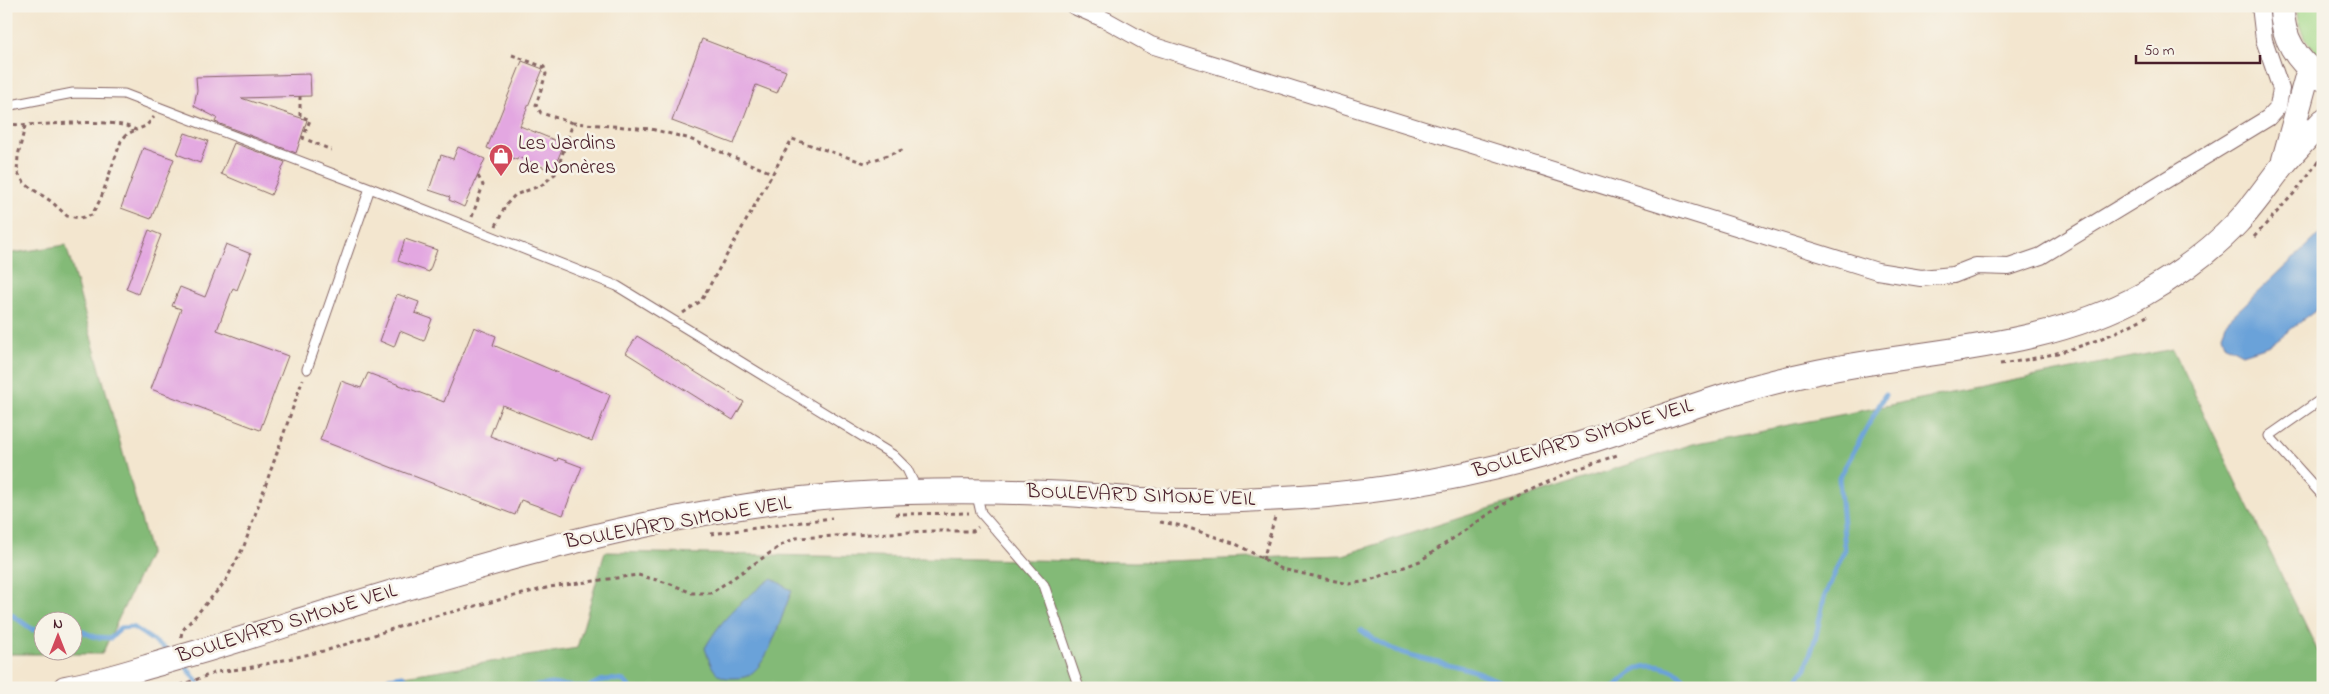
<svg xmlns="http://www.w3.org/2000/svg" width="2329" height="694" font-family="'Indie Flower',sans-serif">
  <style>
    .green { fill: #a4da8b; stroke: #777c5b }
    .forest { fill: #83ba77; stroke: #666c51; fill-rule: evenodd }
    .water { fill: #6aa2d9; stroke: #5a6082 }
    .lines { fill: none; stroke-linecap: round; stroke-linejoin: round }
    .stream { stroke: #6aa2d9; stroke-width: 5 }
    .building { fill: #e3a7e1 }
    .service-casing { stroke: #856564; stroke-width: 11 }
    .minor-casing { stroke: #856564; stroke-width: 18 }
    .secondary-casing { stroke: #856564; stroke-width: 26 }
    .path { stroke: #856564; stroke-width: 3; stroke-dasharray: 4 4; stroke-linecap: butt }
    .service { stroke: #fff; stroke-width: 9 }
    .minor { stroke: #fff; stroke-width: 16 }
    .secondary { stroke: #fff; stroke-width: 24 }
    .labels { text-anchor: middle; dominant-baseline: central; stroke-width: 5; stroke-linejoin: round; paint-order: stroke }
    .poi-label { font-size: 21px; fill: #4a1f2b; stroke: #f7f3e8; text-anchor: start }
    .street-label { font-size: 21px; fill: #4a1f2b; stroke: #f7f3e8 }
  </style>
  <rect width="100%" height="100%" fill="#f7f3e8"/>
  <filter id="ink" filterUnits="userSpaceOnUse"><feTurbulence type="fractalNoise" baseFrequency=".02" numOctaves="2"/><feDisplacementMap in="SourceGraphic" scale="10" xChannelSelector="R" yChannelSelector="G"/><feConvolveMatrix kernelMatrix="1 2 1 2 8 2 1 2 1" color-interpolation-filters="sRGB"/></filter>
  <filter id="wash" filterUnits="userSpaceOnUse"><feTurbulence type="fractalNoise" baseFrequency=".0096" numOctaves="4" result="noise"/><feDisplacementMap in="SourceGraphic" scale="20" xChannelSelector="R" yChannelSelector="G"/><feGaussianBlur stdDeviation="1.12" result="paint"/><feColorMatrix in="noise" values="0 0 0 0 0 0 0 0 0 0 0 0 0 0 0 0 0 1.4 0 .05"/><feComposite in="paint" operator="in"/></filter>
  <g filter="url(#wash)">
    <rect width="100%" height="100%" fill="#f3e6cf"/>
    <path class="green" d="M 2297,6 L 2323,6 L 2323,58 C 2307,46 2296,26 2297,6 Z"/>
    <path class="forest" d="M 66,245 L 150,552 L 102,654 L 6,654 L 6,254 ZM 42,622 L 72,622 L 72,652 L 42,652 Z
      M 2173,349 L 2323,662 L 2323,688 L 330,688 L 577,648 L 605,552 L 1135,562 L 1343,555 L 1693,444 Z"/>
    <path class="water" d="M 2323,231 L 2323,305 L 2270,345 L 2242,354 L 2225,345 L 2222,334 L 2227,321 Z
      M 772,578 L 792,591 C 781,614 770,667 745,677 C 741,678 736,678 733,678 C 714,680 710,663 705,648 C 723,616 743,600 772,578 Z"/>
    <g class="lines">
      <path class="stream" d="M 6,615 L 12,615 L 33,630 L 42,628
        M 72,627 L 95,637 L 111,638 L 120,628 L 133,627 L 170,652
        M 1361,630 C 1398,659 1426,657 1468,669 C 1484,674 1499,682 1515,688
        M 184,664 L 202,688
        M 384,688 L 389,678 L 403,676 L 414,688
        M 521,688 L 551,684 L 585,688
        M 588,688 C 600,679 609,678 624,681 L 630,688
        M 1614,688 C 1622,680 1632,670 1643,667 C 1661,663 1682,671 1691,688
        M 1790,688 L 1806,668 L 1816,636 L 1824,598 L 1845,549 L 1839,478 L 1885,395"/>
    </g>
    <g id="blocks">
      <path class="building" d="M 702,39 L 786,71 L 777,93 L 756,85 L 734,144 L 672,121 Z
        M 522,61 L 543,69 L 520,126 L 564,144 L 553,171 L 518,157 L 517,160 L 487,148 Z
        M 310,74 L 311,96 L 241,98 L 307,120 L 296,153 L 215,122 L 217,118 L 194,106 L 197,90 L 196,77 Z
        M 185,133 L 208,141 L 200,163 L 177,154 Z
        M 234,143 L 285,162 L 271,195 L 221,174 Z
        M 458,147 L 485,159 L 464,207 L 449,200 L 450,197 L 429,190 L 441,155 L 453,159 Z
        M 143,148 L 174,159 L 151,219 L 121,208 Z
        M 149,230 L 161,235 L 138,294 L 126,289 Z
        M 405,239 L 437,250 L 429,272 L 398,261 Z
        M 226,244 L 251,254 L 237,290 L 233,288 L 217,330 L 288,356 L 260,430 L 151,389 L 181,309 L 172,306 L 180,287 L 205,297 Z
        M 397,294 L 419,302 L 415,313 L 432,319 L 424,341 L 400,331 L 394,347 L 380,341 Z
        M 474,327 L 496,336 L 493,345 L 610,395 L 592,441 L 502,405 L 490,436 L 557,461 L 558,458 L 582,467 L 563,515 L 521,500 L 515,515 L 320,440 L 341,381 L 361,388 L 368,373 L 444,402 Z
        M 637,336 L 744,402 L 733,420 L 626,353 Z"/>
    </g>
  </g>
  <g filter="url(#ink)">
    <use href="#blocks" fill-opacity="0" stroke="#856564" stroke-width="1"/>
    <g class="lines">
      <defs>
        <path id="service" d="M 6,106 L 73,93 L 124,94 L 370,188 L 617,286 L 893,455 L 907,469 L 917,490
          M 307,369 L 370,188
          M 2323,398 L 2269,436 L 2323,496
          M 976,491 L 981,513 L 1044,585 L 1079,688"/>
        <path id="minor" d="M 1074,6 L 1106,20 L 1151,45 L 1877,271 L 1921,278 L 1953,275 L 1976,266 L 2009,267 L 2041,256 L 2268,118 L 2278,107 L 2281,89 L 2264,40 L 2260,6"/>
        <path id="secondary" d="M 2282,6 C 2281,37 2297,61 2321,78
          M 2284,160 L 2309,69
          M 65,688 C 96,683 127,673 157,664 C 203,651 249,637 295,622 C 444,576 592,530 747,506 C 845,491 947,489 1046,493 C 1078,494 1110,498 1141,500 C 1181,502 1222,501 1261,499 C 1365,496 1468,478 1567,448 C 1648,424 1725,391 1808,374 C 1920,349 2040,352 2144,294 C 2177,275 2212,250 2238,222 C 2255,204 2268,184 2283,165 C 2295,150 2310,135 2323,121"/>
      </defs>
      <use href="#service" class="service-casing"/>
      <use href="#minor" class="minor-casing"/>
      <use href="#secondary" class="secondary-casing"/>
      <path class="path" d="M 512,55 L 544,67 L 546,74 L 536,105 L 541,113 L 573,123
        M 300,96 L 300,116 L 310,120 L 303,138 L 331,150
        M 6,124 C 40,128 110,115 136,130 L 146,126 L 154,117
        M 25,126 L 18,156 L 17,172 L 25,184 L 52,202 L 67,216 L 80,218 L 92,215 L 101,198 L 121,141 L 127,134 L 136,130
        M 472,217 L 483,185 L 478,176
        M 496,226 L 505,206 L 515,195 L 542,185 L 556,173 L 573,123 L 651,129 L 687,138 L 772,173
        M 2254,237 L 2297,190 L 2323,155
        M 683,313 L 701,301 L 792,139 L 865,163 L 905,149
        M 2000,364 C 2052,357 2101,343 2147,316
        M 895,514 L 969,513
        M 1160,522 L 1183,526 L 1236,544 L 1282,569 L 1349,584 L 1368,581 L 1420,561 L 1511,499 L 1572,471 L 1620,454
        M 711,534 L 832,518
        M 1263,560 L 1275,517
        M 181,637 L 182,631 L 225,582 L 244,546 L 303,379
        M 173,688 L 217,672 L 248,668 L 328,650 L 420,620 L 550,587 L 638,575 L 671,584 L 692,593 L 711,593 L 783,544 L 796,538 L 930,531 L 973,531 L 978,527"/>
      <use href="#service" class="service"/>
      <use href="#minor" class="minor"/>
      <use href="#secondary" class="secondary"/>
    </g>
  </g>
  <defs>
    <symbol id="shop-pin" viewBox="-11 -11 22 30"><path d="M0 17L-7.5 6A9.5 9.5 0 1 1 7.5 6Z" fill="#d1495b" stroke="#f7f3e8"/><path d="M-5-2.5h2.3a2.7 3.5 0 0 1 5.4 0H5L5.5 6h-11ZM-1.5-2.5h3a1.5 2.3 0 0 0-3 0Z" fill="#fff"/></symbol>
  </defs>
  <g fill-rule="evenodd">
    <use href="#shop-pin" x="487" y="142" width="28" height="38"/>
  </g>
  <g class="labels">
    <g class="poi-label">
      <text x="518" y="144">Les Jardins<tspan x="518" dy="24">de Nonères</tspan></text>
    </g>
    <g class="street-label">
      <text transform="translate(1583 439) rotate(-17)">BOULEVARD SIMONE VEIL</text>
      <text transform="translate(1141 496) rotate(2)">BOULEVARD SIMONE VEIL</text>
      <text transform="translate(678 523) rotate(-10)">BOULEVARD SIMONE VEIL</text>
      <text transform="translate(287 624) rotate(-17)">BOULEVARD SIMONE VEIL</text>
    </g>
  </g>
  <rect width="2329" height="694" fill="none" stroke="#f7f3e8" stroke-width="25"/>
  <g transform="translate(58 636)"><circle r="24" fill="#f7f3e8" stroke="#b29e9c"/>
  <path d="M0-4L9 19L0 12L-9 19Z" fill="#d1495b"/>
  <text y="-8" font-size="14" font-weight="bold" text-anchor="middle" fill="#4a1f2b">N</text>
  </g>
  <path d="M2136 55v8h124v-8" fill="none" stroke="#4a1f2b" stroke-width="2.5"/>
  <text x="2144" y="55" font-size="15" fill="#4a1f2b" stroke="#f7f3e8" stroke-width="4" paint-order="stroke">50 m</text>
</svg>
